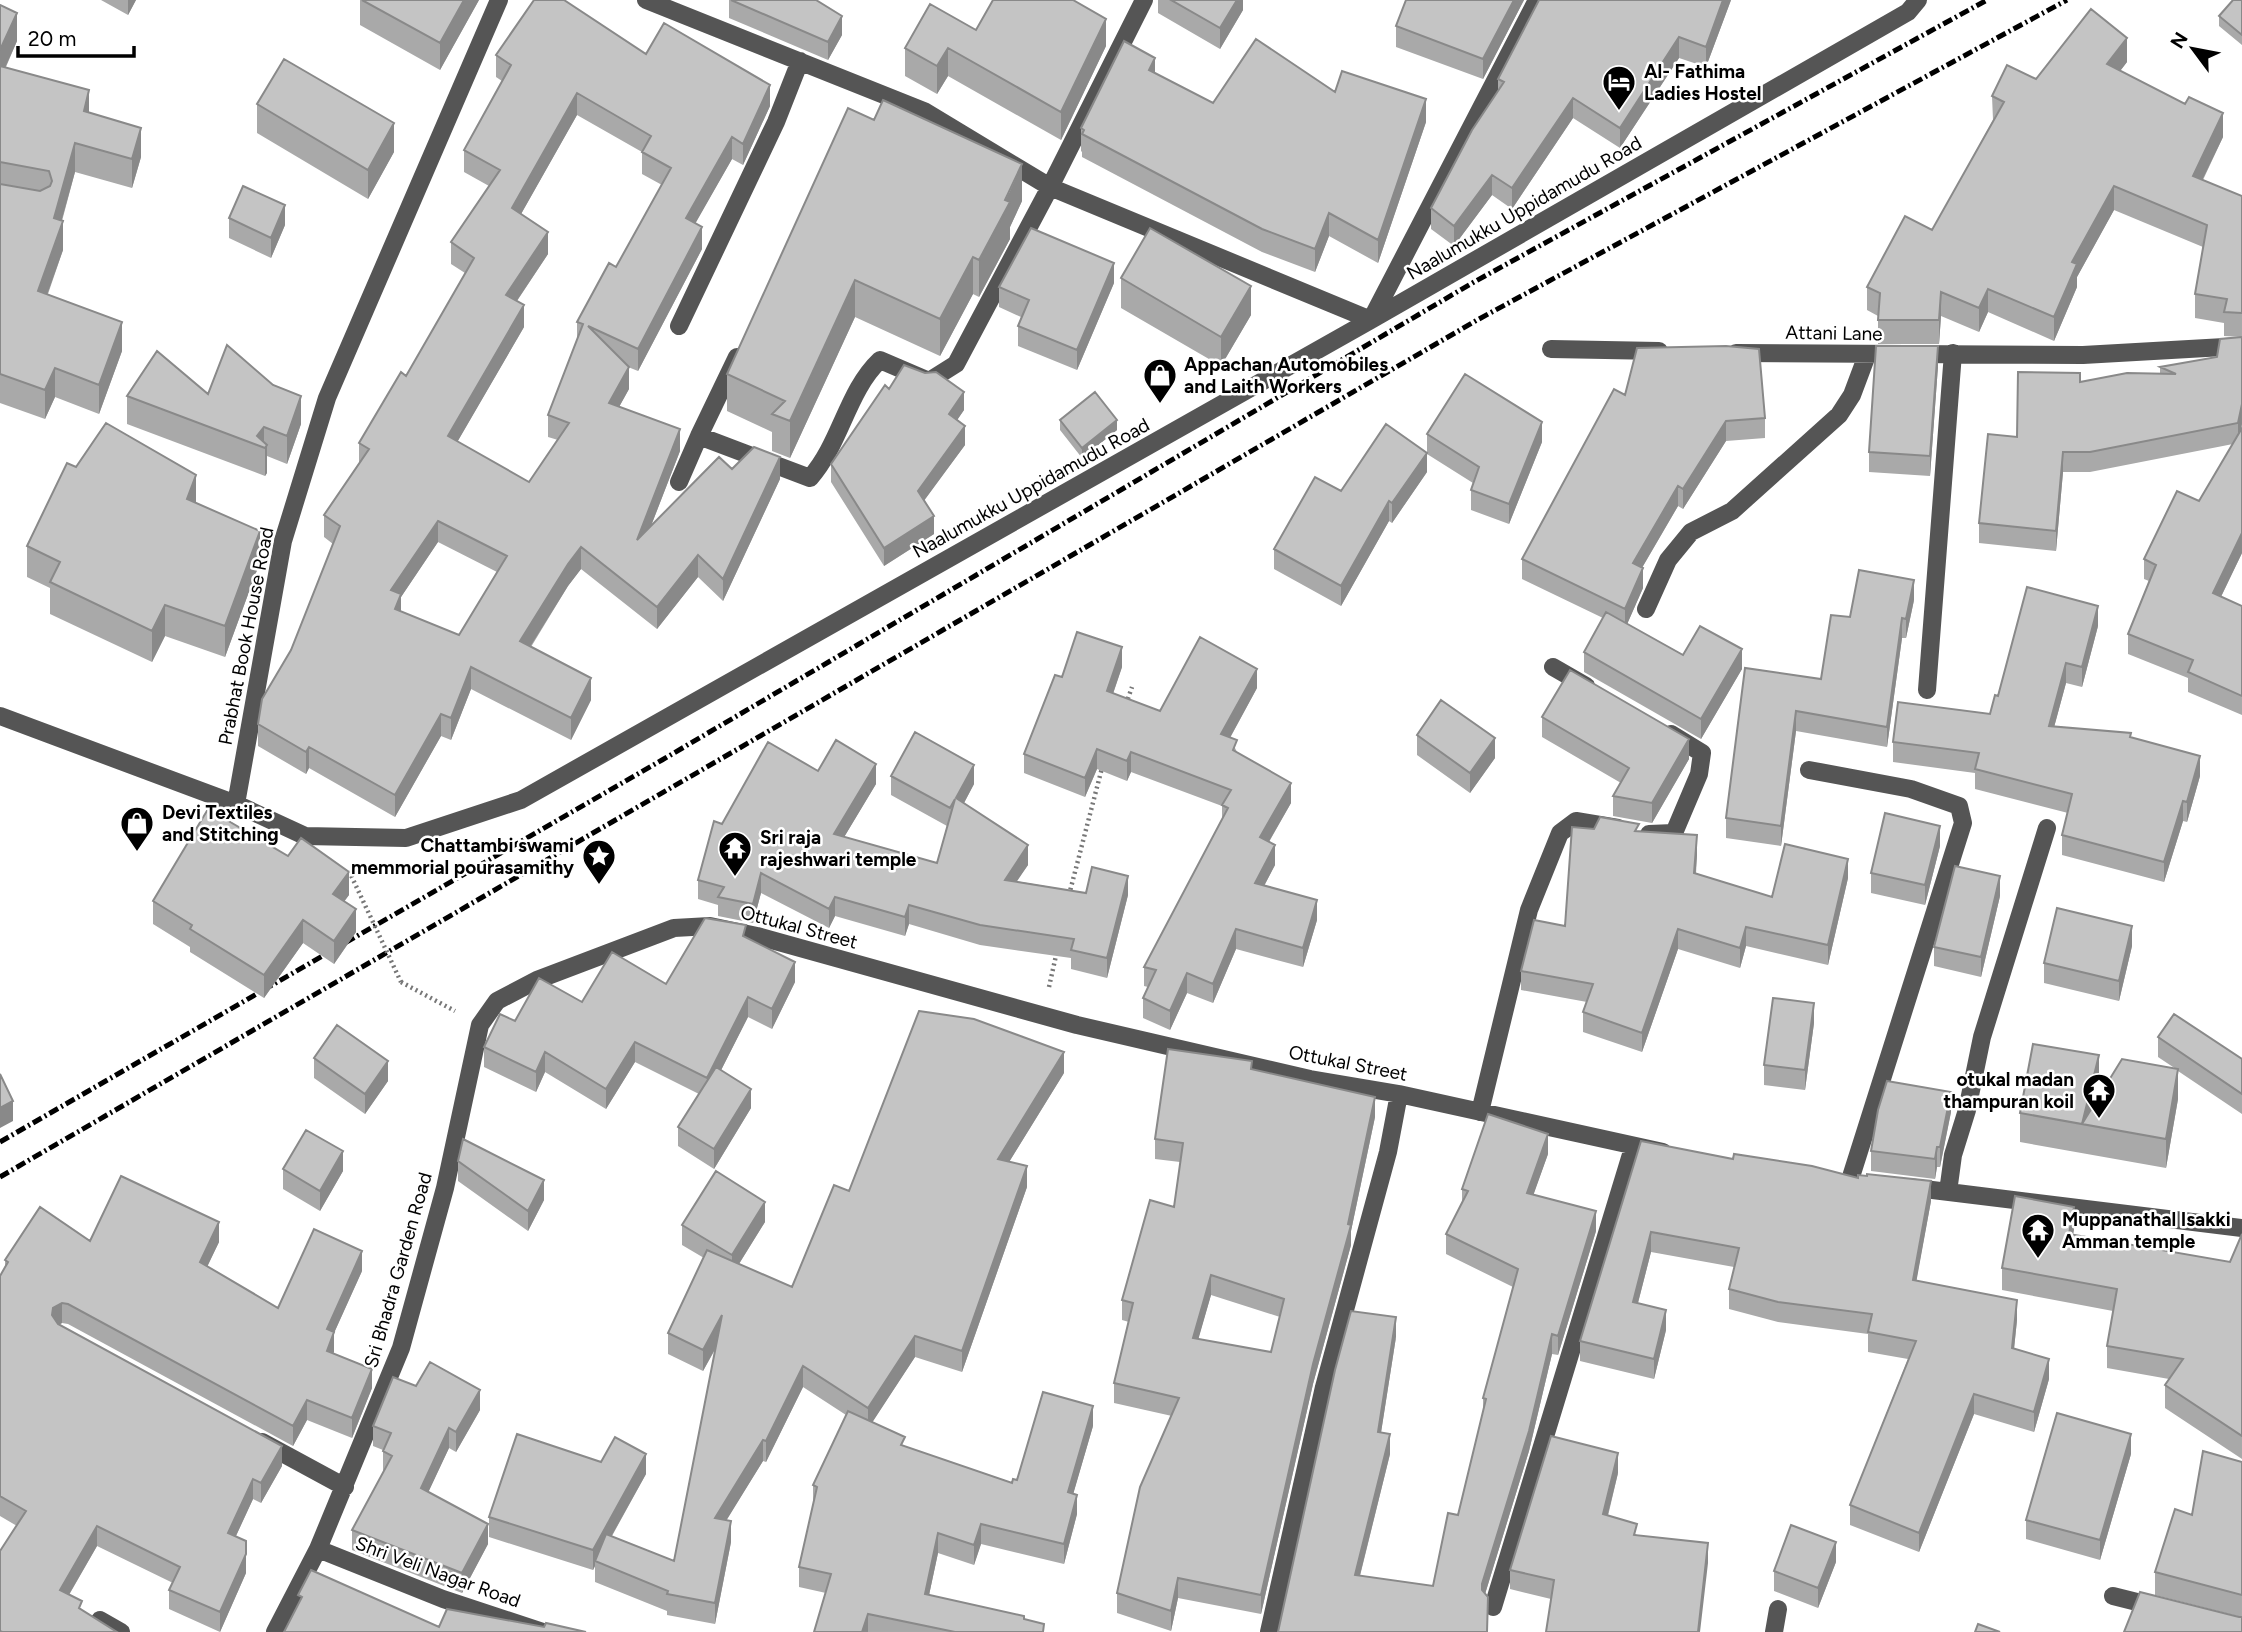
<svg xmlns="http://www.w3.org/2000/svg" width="2242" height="1632" font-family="Figtree,sans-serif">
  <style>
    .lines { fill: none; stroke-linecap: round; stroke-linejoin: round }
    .path { stroke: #777; stroke-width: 4.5; stroke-dasharray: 2 3.5; stroke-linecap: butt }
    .minor { stroke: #555; stroke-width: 18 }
    .rail { stroke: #000; stroke-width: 5; stroke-dasharray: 10 3.5 2 3.5; stroke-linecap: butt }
    .path-bridge { stroke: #777; stroke-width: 4.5; stroke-dasharray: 2 3.5; stroke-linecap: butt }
    .wall { fill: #a9a9a9; fill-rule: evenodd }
    .shaded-wall { fill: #898989 }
    .building { fill: #c4c4c4; stroke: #898989; stroke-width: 2; fill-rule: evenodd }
    .labels { text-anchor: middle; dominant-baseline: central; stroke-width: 5; stroke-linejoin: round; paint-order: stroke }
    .poi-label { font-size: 19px; font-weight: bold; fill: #000; stroke: #fff; text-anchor: start }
    .street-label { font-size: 19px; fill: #000; stroke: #fff }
  </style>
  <rect width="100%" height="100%" fill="#fff"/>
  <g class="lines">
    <path class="path" d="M 1126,704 L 1132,687
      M 1069,895 L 1102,768
      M 401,982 L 455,1011
      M 1049,987 L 1057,951"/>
    <path class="minor" d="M 646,0 L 924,111 L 1050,187 L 1371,320
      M 1371,320 L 1537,0
      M 679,326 L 776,122 L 800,61
      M 1551,349 L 1659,351
      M 1736,353 L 2083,355 L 2242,346
      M 737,357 L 699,436 L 810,478 C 841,443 847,391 880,360 L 929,381 L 956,364 L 1050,187 L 1144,0
      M 679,482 L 699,436
      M 1646,609 L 1668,560 L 1691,532 L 1732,511 L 1839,415 L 1852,395 L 1867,355
      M 1553,667 L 1586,686
      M 1927,690 L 1953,353
      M 0,716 L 236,804 L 305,836 L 406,838 L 521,800 L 1371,320 L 1908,12 L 1918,0
      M 1809,770 L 1911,789 L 1959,806 L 1963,823 L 1850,1180
      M 236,804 L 283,541 L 327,398 L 499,0
      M 1649,834 L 1674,833 L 1699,774 L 1702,753 L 1671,734
      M 1480,1112 L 1529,910 L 1560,833 L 1576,821 L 1618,828
      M 1908,1187 L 2242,1228
      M 1948,1192 L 1953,1155 L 1967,1110 L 1982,1037 L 2047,828
      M 262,1442 L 345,1487
      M 318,1549 L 443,1599 L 543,1632
      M 2113,1596 L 2157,1607
      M 1493,1607 L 1633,1148
      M 100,1620 L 121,1632
      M 275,1632 L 318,1549 L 401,1348 L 445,1188 L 480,1025 L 497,1001 L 537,980 L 674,928 L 710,926 L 757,936 L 1077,1025 L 1310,1079 L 1399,1094 L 1663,1152
      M 1269,1632 L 1324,1387 L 1388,1152 L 1399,1094
      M 1774,1632 L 1778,1609"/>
    <path class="rail" d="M 0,1142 L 662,760 L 1474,282 L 1987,0
      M 0,1177 L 1479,319 L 2067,0"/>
    <path class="path-bridge" d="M 349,871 L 401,982"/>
  </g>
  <path class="wall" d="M 101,0 L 136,0 L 128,15 Z
    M 360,0 L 479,0 L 440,70 L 360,25 Z
    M 729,0 L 816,0 L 842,35 L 828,60 L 729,18 Z
    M 1158,0 L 1243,0 L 1243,10 L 1220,49 L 1158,13 Z
    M 1406,0 L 1524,0 L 1483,79 L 1396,47 L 1396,26 Z
    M 1731,0 L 1706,67 L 1679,58 L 1620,148 L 1573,118 L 1512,209 L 1492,195 L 1454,246 L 1431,229 L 1431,208 L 1498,91 L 1498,79 Z
    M 2242,0 L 2242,45 L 2219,26 L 2219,16 Z
    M 0,5 L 17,41 L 6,67 L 89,113 L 141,157 L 132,188 L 75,172 L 62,221 L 63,250 L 48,294 L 122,351 L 99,414 L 55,397 L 45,419 L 0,403 Z
    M 976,30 L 1106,46 L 1061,140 L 948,76 L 937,94 L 905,76 L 905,48 Z
    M 646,54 L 770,106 L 743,165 L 732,159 L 695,223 L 702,249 L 638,371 L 628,367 L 629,389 L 619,407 L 680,451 L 651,526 L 732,469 L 780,479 L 723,601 L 698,577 L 657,629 L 581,569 L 568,586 L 531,647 L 591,700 L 571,740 L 471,689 L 451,740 L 441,736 L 395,817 L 309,768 L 306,774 L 258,746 L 258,724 L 291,650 L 333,544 L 324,537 L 324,515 L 359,463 L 359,443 L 406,376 L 465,273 L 451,264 L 451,242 L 489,186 L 464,172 L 464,150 L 502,81 L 496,77 L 496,55 ZM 577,115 L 642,152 L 642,174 L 662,185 L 616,267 L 577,322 L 577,340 L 548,415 L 548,437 L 558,440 L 529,482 L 457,442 L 524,327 L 517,301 L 548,254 L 521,214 ZM 438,542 L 497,572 L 459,635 L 401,611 L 401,597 Z
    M 2127,62 L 2120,71 L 2223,137 L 2203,180 L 2242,196 L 2242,424 L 2241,430 L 2242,553 L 2221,597 L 2242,606 L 2242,715 L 2188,692 L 2188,678 L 2128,654 L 2128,634 L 2149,581 L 2144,579 L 2144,559 L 2199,501 L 2233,444 L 2090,472 L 2063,472 L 2056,551 L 1979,543 L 1979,523 L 2017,437 L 2080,382 L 2160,374 L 2160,367 L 2217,357 L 2242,337 L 2224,336 L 2224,323 L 2195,318 L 2195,294 L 2203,247 L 2114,210 L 2077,277 L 2077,287 L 2054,341 L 1988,312 L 1979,332 L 1941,316 L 1939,344 L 1878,344 L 1878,316 L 1867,310 L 1867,287 L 1932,230 L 1993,120 L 1992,96 L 2036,79 Z
    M 1155,73 L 1213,103 L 1335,92 L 1426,122 L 1378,263 L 1329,236 L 1315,272 L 1262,252 L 1082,157 L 1082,152 L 1081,151 L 1081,128 Z
    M 257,104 L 394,152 L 368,199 L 257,133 Z
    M 848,108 L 1022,201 L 1010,227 L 1010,239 L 979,297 L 973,294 L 940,356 L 855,317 L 790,458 L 772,451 L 772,432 L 727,411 L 727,374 Z
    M 229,218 L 285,225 L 271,258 L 229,238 Z
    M 1121,278 L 1251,315 L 1221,366 L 1121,308 Z
    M 1114,283 L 1077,370 L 1018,346 L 1018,326 L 1021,317 L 999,307 L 999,287 Z
    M 1938,366 L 1930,476 L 1869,472 L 1869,452 Z
    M 925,373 L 964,410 L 957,420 L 965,445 L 924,500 L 934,534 L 884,566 L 831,482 L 831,464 L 889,389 Z
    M 208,394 L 301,424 L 287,464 L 267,456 L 267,473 L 265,476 L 127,424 L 127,396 Z
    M 1625,395 L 1765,418 L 1765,438 L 1726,441 L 1683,509 L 1678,506 L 1642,568 L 1643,588 L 1627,624 L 1683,655 L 1742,669 L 1701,739 L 1584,672 L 1584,652 L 1603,618 L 1522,579 L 1522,559 Z
    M 1060,420 L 1117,430 L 1082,458 L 1060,430 Z
    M 1427,434 L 1542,442 L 1509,524 L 1471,510 L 1471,490 L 1473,483 L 1427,454 Z
    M 76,467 L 196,503 L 260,562 L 225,657 L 165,636 L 152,662 L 50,614 L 50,588 L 27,577 L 27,546 Z
    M 1427,472 L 1392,523 L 1389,521 L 1341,606 L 1274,569 L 1274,549 L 1341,491 Z
    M 1914,600 L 1906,638 L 1902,638 L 1887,747 L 1796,731 L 1781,846 L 1726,838 L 1726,818 L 1745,668 L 1821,679 Z
    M 2098,626 L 2082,687 L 2066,683 L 2054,727 L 2131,737 L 2200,776 L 2187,822 L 2183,821 L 2164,882 L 2062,855 L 2062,835 L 2068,813 L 1975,789 L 1975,773 L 1893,762 L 1893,742 L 1990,714 L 1998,696 Z
    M 1122,667 L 1113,694 L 1160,711 L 1257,688 L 1230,738 L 1237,752 L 1291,803 L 1269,842 L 1275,865 L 1264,886 L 1317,920 L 1303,967 L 1236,949 L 1213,1003 L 1187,993 L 1170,1030 L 1143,1018 L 1143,998 L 1148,987 L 1144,986 L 1144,967 L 1222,819 L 1222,806 L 1131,772 L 1127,781 L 1097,769 L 1085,797 L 1024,773 L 1024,754 L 1062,677 Z
    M 1542,717 L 1689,759 L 1652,823 L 1613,816 L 1613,796 L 1621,783 L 1542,737 Z
    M 1417,735 L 1495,758 L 1470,793 L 1417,755 Z
    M 818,771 L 876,784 L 844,837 L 937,863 L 947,826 L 891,795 L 891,776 L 974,784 L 964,803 L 1028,865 L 1016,881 L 1086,893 L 1128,895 L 1107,978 L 1071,969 L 1071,958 L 980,945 L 909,924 L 905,936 L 835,916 L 829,928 L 761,893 L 753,923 L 718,916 L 718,905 L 698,899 L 698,880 L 722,824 Z
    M 1639,832 L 1697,855 L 1696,874 L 1772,897 L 1848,878 L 1828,965 L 1746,946 L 1740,968 L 1678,949 L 1642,1052 L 1583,1032 L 1583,1012 L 1587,1002 L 1521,990 L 1521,971 L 1565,926 Z
    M 1940,846 L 1925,905 L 1871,893 L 1871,873 Z
    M 349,895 L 344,901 L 356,932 L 334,964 L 303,943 L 264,998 L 190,952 L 190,947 L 153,924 L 153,901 Z
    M 2000,896 L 1981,977 L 1934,966 L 1934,947 Z
    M 746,937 L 795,982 L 772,1029 L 748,1017 L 721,1070 L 751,1108 L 714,1169 L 678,1146 L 678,1127 L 699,1094 L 635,1062 L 606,1109 L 545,1072 L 536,1092 L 484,1067 L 484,1047 L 515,1021 L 582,1002 L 666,984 Z
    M 2132,946 L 2119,1001 L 2044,983 L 2044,963 Z
    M 1814,1023 L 1805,1090 L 1764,1085 L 1764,1065 Z
    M 2158,1037 L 2242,1059 L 2242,1114 L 2178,1071 L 2178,1099 L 2166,1168 L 2020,1142 L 2020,1113 L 2099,1084 L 2094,1105 L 2176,1069 L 2158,1057 Z
    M 314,1058 L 388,1081 L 365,1114 L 314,1078 Z
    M 1252,1070 L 1375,1117 L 1351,1231 L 1351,1245 L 1313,1384 L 1261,1614 L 1178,1598 L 1171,1631 L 1117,1613 L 1117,1593 L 1172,1416 L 1114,1403 L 1114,1383 L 1129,1322 L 1122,1320 L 1122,1300 L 1174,1207 L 1180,1162 L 1155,1159 L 1155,1139 ZM 1211,1295 L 1280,1317 L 1271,1352 L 1198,1339 Z
    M 1064,1073 L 1009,1162 L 1027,1187 L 962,1372 L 915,1357 L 872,1422 L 905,1447 L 1012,1483 L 1093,1426 L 1073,1494 L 1077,1514 L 1064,1564 L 981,1544 L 974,1565 L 938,1553 L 929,1595 L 1024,1619 L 1044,1632 L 814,1632 L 826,1593 L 799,1587 L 799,1567 L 813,1504 L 813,1485 L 846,1415 L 803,1387 L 766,1462 L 763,1461 L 726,1520 L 731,1542 L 715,1624 L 667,1615 L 667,1611 L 595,1582 L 595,1566 L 593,1570 L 489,1537 L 489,1517 L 601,1462 L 646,1474 L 612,1536 L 674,1561 L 716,1348 L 703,1371 L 668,1354 L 668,1333 L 704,1258 L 682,1245 L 682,1225 L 765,1222 L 739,1264 L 792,1287 L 849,1191 Z
    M 1951,1112 L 1940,1167 L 1937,1167 L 1935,1179 L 1871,1171 L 1871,1151 Z
    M 1641,1141 L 1931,1201 L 1916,1281 L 2017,1320 L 2014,1349 L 2049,1379 L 2034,1432 L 1974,1414 L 1919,1552 L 1850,1525 L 1850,1505 L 1908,1359 L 1868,1352 L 1868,1334 L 1778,1322 L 1729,1309 L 1729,1289 L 1734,1267 L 1651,1252 L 1638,1303 L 1666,1330 L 1654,1379 L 1580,1361 L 1580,1341 Z
    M 1548,1154 L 1533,1195 L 1596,1231 L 1558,1355 L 1552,1354 L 1529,1451 L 1485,1594 L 1488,1617 L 1488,1632 L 1278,1632 L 1396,1337 L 1381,1432 L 1390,1454 L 1360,1576 L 1433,1586 L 1458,1515 L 1483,1411 L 1483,1398 L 1513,1287 L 1446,1254 L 1446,1234 L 1462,1202 L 1462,1189 Z
    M 458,1161 L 544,1200 L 528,1231 L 458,1181 Z
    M 283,1169 L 343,1171 L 320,1211 L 283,1189 Z
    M 2074,1229 L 2073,1235 L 2230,1262 L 2242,1234 L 2242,1459 L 2165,1408 L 2165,1385 L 2169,1379 L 2107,1368 L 2107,1346 L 2113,1311 L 2002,1290 L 2002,1268 Z
    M 90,1241 L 219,1242 L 207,1266 L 278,1308 L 362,1271 L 334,1333 L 333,1353 L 372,1388 L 352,1438 L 307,1420 L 293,1446 L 68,1324 L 62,1323 L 59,1325 L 282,1466 L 261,1503 L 253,1499 L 236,1536 L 246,1573 L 220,1632 L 169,1609 L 169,1590 L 173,1583 L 97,1546 L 69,1595 L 82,1610 L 117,1632 L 0,1632 L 0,1551 L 17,1526 L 0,1516 L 0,1276 L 5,1267 L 5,1260 Z
    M 480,1410 L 456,1452 L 449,1448 L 428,1492 L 488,1544 L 462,1593 L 352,1550 L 352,1530 L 384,1472 L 383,1471 L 383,1450 L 373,1446 L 373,1426 Z
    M 2131,1454 L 2100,1560 L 2026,1539 L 2026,1520 Z
    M 2242,1462 L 2242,1632 L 2239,1617 L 2241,1617 L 2155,1595 L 2155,1572 L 2192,1515 Z
    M 1618,1473 L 1608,1516 L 1637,1535 L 1708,1563 L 1551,1599 L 1510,1589 L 1510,1570 Z
    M 1836,1562 L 1818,1608 L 1774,1591 L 1774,1571 Z"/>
  <path class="shaded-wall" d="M 128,0 L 136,0 L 128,15 Z
    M 464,0 L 479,0 L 440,70 L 440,43 Z
    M 1237,0 L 1243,0 L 1243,10 L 1220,49 L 1220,28 Z
    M 1514,0 L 1524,0 L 1483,79 L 1483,59 Z
    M 1723,0 L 1731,0 L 1706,67 L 1706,47 Z
    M 17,13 L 17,41 L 0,79 L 0,50 Z
    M 842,16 L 842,35 L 828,60 L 828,42 Z
    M 1106,19 L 1106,46 L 1061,140 L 1061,112 Z
    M 1679,37 L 1679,58 L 1620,148 L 1620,128 Z
    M 2127,38 L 2127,62 L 2107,88 L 2107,64 Z
    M 948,48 L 948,76 L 937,94 L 937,66 Z
    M 1155,58 L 1155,81 L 1149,70 Z
    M 770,85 L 770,106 L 743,165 L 743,144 Z
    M 89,90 L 89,118 L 84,111 Z
    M 577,93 L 577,115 L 512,230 L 512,208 Z
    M 1573,98 L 1573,118 L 1512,209 L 1512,188 Z
    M 1426,99 L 1426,122 L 1378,263 L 1378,240 Z
    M 2223,113 L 2223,137 L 2193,199 L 2193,176 Z
    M 394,123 L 394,152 L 368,199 L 368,170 Z
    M 141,128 L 141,157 L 132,188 L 132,159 Z
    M 732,137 L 732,159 L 686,240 L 686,218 Z
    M 75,143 L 75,172 L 55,244 L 63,221 L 63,250 L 38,320 L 38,291 L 54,218 Z
    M 1,161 L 1,190 L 0,190 L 0,162 Z
    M 1022,164 L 1022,201 L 1010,227 L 1010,239 L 979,297 L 979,260 Z
    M 1492,175 L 1492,195 L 1454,246 L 1454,226 Z
    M 2114,186 L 2114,210 L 2077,277 L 2077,287 L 2054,341 L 2054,317 L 2072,262 Z
    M 285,205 L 285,225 L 271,258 L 271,238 Z
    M 1329,213 L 1329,236 L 1315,272 L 1315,249 Z
    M 702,227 L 702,249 L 638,371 L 638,349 Z
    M 548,232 L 548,254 L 506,317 L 506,295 Z
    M 973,257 L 973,294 L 940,356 L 940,319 Z
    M 1114,263 L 1114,283 L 1077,370 L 1077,350 Z
    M 855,280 L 855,317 L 790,458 L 790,421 Z
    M 1251,286 L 1251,315 L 1221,366 L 1221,337 Z
    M 1988,289 L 1988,312 L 1979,332 L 1979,308 Z
    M 1941,292 L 1941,316 L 1939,344 L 1939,320 Z
    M 524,305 L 524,327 L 448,458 L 448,436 Z
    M 122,322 L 122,351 L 99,414 L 99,385 Z
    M 1938,346 L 1938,366 L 1930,476 L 1930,456 Z
    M 629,367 L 629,389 L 609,425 L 609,403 Z
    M 55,368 L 55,397 L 45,419 L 45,390 Z
    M 964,392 L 964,410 L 949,432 L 949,414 Z
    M 301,396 L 301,424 L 287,464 L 287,436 Z
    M 2242,404 L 2242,424 L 2238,443 L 2238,423 Z
    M 1117,420 L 1117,430 L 1082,458 L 1082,448 Z
    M 1726,421 L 1726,441 L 1683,509 L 1683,489 Z
    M 1542,422 L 1542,442 L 1509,524 L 1509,504 Z
    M 965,426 L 965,445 L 918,509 L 918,491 Z
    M 264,427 L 264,448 L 257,436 Z
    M 680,429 L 680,451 L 637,562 L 637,540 Z
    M 267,445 L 267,473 L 265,476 L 265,448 Z
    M 2063,452 L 2063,472 L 2056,551 L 2056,531 Z
    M 1427,453 L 1427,472 L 1392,523 L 1392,503 Z
    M 780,457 L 780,479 L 723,601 L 723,579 Z
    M 196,475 L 196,506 L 187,499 Z
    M 1678,486 L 1678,506 L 1633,583 L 1633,563 Z
    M 1389,501 L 1389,521 L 1341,606 L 1341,586 Z
    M 934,516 L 934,534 L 884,566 L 884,548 Z
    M 438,521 L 438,542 L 401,597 L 401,616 L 395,631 L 391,590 Z
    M 260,531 L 260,562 L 225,657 L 225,626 Z
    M 2242,533 L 2242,553 L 2213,613 L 2213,593 Z
    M 581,547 L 581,569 L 568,586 L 520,663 L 520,641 L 568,564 Z
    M 698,555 L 698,577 L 657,629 L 657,607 Z
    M 1643,568 L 1643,588 L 1625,629 L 1625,609 Z
    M 1914,580 L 1914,600 L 1906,638 L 1906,619 Z
    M 165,605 L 165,636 L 152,662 L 152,631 Z
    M 2098,606 L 2098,626 L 2082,687 L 2082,667 Z
    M 1902,618 L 1902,638 L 1887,747 L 1887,727 Z
    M 1122,647 L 1122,667 L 1107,711 L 1107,691 Z
    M 1742,649 L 1742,669 L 1701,739 L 1701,719 Z
    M 2066,663 L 2066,683 L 2049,746 L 2049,726 Z
    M 471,667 L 471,689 L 451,740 L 451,718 Z
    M 1257,669 L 1257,688 L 1221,754 L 1221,734 Z
    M 591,678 L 591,700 L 571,740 L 571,718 Z
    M 1796,711 L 1796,731 L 1781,846 L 1781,826 Z
    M 441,714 L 441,736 L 395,817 L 395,795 Z
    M 1495,738 L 1495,758 L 1470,793 L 1470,773 Z
    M 1689,739 L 1689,759 L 1652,823 L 1652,803 Z
    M 309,747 L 309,768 L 306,774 L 306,752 Z
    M 1097,749 L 1097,769 L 1085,797 L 1085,778 Z
    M 1131,752 L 1131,772 L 1127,781 L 1127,761 Z
    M 2200,756 L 2200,776 L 2187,822 L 2187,802 Z
    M 876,764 L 876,784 L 834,854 L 834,834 Z
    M 974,765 L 974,784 L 956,818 L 956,798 Z
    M 1291,783 L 1291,803 L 1260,857 L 1260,837 Z
    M 2183,801 L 2183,821 L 2164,882 L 2164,862 Z
    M 1940,826 L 1940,846 L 1925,905 L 1925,885 Z
    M 1697,835 L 1697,855 L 1694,893 L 1694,873 Z
    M 1028,845 L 1028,865 L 1005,899 L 1005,880 Z
    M 1275,845 L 1275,865 L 1255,903 L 1255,883 Z
    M 1848,859 L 1848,878 L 1828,965 L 1828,945 Z
    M 349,872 L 349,895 L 333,917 L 333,894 Z
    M 761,873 L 761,893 L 753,923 L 753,904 Z
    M 1128,876 L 1128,895 L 1107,978 L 1107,958 Z
    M 2000,876 L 2000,896 L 1981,977 L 1981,957 Z
    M 835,897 L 835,916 L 829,928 L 829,909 Z
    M 1317,900 L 1317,920 L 1303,967 L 1303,948 Z
    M 909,905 L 909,924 L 905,936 L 905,917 Z
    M 356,909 L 356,932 L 334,964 L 334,941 Z
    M 303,920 L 303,943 L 264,998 L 264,975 Z
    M 2132,926 L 2132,946 L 2119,1001 L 2119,981 Z
    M 1746,927 L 1746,946 L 1740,968 L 1740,948 Z
    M 1236,929 L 1236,949 L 1213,1003 L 1213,984 Z
    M 1678,929 L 1678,949 L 1642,1052 L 1642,1033 Z
    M 795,962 L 795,982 L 772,1029 L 772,1009 Z
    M 1187,973 L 1187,993 L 1170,1030 L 1170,1011 Z
    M 748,997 L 748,1017 L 707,1098 L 707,1078 Z
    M 1814,1003 L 1814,1023 L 1805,1090 L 1805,1070 Z
    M 635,1042 L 635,1062 L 606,1109 L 606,1089 Z
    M 545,1052 L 545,1072 L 536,1092 L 536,1072 Z
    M 1064,1052 L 1064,1073 L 998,1180 L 998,1159 Z
    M 2099,1055 L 2099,1084 L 2089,1125 L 2082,1124 Z
    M 388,1061 L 388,1081 L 365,1114 L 365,1094 Z
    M 2178,1069 L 2178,1099 L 2166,1168 L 2166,1139 Z
    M 751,1089 L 751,1108 L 714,1169 L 714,1149 Z
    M 1951,1092 L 1951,1112 L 1940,1167 L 1940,1147 Z
    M 1375,1097 L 1375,1117 L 1351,1231 L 1351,1245 L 1313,1384 L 1261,1614 L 1261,1595 L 1313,1364 L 1348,1224 Z
    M 13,1101 L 13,1121 L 0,1128 L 0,1108 Z
    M 1548,1134 L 1548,1154 L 1527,1213 L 1527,1193 Z
    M 1937,1147 L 1937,1167 L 1935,1179 L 1935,1159 Z
    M 343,1151 L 343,1171 L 320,1211 L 320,1191 Z
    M 1027,1166 L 1027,1187 L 962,1372 L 962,1351 Z
    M 544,1180 L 544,1200 L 528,1231 L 528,1211 Z
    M 1931,1181 L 1931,1201 L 1913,1300 L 1913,1280 Z
    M 765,1202 L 765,1222 L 732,1275 L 732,1255 Z
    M 2074,1207 L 2074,1229 L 2069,1257 L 2069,1234 Z
    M 1596,1211 L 1596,1231 L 1558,1355 L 1558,1336 Z
    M 219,1222 L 219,1242 L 200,1282 L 200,1262 Z
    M 1651,1232 L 1651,1252 L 1633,1322 L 1633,1302 Z
    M 362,1251 L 362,1271 L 334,1333 L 334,1352 L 327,1370 L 327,1329 Z
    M 1211,1275 L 1211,1295 L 1193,1358 L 1193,1338 Z
    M 2017,1300 L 2017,1320 L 2012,1368 L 2012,1348 Z
    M 62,1303 L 62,1323 L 53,1328 L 52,1315 L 53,1308 Z
    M 1666,1310 L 1666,1330 L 1654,1379 L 1654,1359 Z
    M 722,1315 L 722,1336 L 703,1371 L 703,1350 Z
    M 1396,1317 L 1396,1337 L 1378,1452 L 1378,1432 Z
    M 1552,1334 L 1552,1354 L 1529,1451 L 1482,1604 L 1482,1584 Z
    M 915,1336 L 915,1357 L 868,1429 L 868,1408 Z
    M 2049,1359 L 2049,1379 L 2034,1432 L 2034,1412 Z
    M 803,1366 L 803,1387 L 766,1462 L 766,1441 Z
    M 372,1369 L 372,1388 L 352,1438 L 352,1418 Z
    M 480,1390 L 480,1410 L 456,1452 L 456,1432 Z
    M 1974,1394 L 1974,1414 L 1919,1552 L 1919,1533 Z
    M 307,1400 L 307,1420 L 293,1446 L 293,1426 Z
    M 1093,1406 L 1093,1426 L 1068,1512 L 1068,1492 Z
    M 449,1428 L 449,1448 L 421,1508 L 421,1488 Z
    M 1390,1434 L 1390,1454 L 1355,1595 L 1355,1575 Z
    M 2131,1434 L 2131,1454 L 2100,1560 L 2100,1540 Z
    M 763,1440 L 763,1461 L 715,1539 L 715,1518 Z
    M 282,1446 L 282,1466 L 261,1503 L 261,1483 Z
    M 1618,1453 L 1618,1473 L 1603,1534 L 1603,1514 Z
    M 646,1454 L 646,1474 L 597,1562 L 595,1561 L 595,1566 L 593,1570 L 593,1550 Z
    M 253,1479 L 253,1499 L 228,1553 L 228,1533 Z
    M 1077,1495 L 1077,1514 L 1064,1564 L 1064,1544 Z
    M 731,1521 L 731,1542 L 715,1624 L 715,1603 Z
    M 488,1524 L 488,1544 L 462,1593 L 462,1573 Z
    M 981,1524 L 981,1544 L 974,1565 L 974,1545 Z
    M 97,1526 L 97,1546 L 60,1610 L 60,1590 Z
    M 938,1533 L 938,1553 L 925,1614 L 925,1594 Z
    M 1836,1542 L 1836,1562 L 1818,1608 L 1818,1588 Z
    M 1708,1543 L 1708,1563 L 1700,1632 L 1698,1632 Z
    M 246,1554 L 246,1573 L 220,1632 L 220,1612 Z
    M 1178,1578 L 1178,1598 L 1171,1631 L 1171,1611 Z
    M 868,1614 L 868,1632 L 862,1632 Z"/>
  <path class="building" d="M 362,0 L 464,0 L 440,43 Z
    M 534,0 L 564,0 L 646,54 L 664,23 L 770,85 L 743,144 L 732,137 L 686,218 L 702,227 L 638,349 L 588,326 L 629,367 L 609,403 L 680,429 L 637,540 L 719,457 L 732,469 L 754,447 L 780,457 L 723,579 L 698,555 L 657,607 L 581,547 L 568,564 L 520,641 L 591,678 L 571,718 L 471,667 L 451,718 L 441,714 L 395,795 L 309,747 L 306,752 L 258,724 L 262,699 L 291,650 L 340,526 L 324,515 L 369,449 L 359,443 L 401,372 L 406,376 L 474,258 L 451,242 L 500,170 L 464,150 L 511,65 L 496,55 ZM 577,93 L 651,136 L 642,152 L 671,168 L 616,267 L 609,263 L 577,322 L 583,324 L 548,415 L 569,423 L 529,482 L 448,436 L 524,305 L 506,295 L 548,232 L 512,208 ZM 438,521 L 507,556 L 459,635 L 395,609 L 401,594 L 391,590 Z
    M 731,0 L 816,0 L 842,16 L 828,42 Z
    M 993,0 L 1073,0 L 1106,19 L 1061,112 L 948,48 L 937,66 L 905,48 L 930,4 L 976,30 Z
    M 1171,0 L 1237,0 L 1220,28 Z
    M 1406,0 L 1514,0 L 1483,59 L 1396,26 Z
    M 1539,0 L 1723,0 L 1706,47 L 1679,37 L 1620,128 L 1573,98 L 1512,188 L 1492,175 L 1454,226 L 1431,208 L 1472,130 L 1504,82 L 1498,79 Z
    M 2233,0 L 2242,0 L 2242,35 L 2219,16 Z
    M 0,5 L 17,13 L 0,50 Z
    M 2091,9 L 2127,38 L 2107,64 L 2185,104 L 2189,97 L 2223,113 L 2193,176 L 2242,196 L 2242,313 L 2224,312 L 2227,299 L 2195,294 L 2207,225 L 2114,186 L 2072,262 L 2077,264 L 2054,317 L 1988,289 L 1979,308 L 1941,292 L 1939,320 L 1878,320 L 1880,293 L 1867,287 L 1905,216 L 1932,230 L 2004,102 L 1992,96 L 2007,65 L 2036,79 Z
    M 1256,39 L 1335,92 L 1342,71 L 1426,99 L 1378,240 L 1329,213 L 1315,249 L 1262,229 L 1082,134 L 1084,130 L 1081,128 L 1124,41 L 1155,58 L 1149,70 L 1213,103 Z
    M 284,59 L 394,123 L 368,170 L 257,104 Z
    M 0,66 L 89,90 L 84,111 L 141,128 L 132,159 L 75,143 L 54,218 L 63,221 L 38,291 L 122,322 L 99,385 L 55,368 L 45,390 L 0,374 L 0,184 L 40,191 L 50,186 L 52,181 L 49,171 L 0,162 Z
    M 883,100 L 1022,164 L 1005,200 L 1010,202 L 979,260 L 973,257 L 940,319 L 855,280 L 790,421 L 772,414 L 785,401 L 727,374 L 848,108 L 874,120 Z
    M 243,186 L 285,205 L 271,238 L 229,218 Z
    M 1031,228 L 1114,263 L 1077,350 L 1018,326 L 1029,300 L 999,287 Z
    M 1150,228 L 1251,286 L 1221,337 L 1121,278 Z
    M 2242,337 L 2242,404 L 2238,423 L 2090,452 L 2063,452 L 2056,531 L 1979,523 L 1988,434 L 2017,437 L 2018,372 L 2080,373 L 2080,382 L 2127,373 L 2176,374 L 2160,367 L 2217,357 L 2220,339 Z
    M 227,345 L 273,385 L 301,396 L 287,436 L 264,427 L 257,436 L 267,445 L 265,448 L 127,396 L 157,351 L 208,394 Z
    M 1726,346 L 1759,349 L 1765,418 L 1726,421 L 1683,489 L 1678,486 L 1633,563 L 1643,568 L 1625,609 L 1522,559 L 1614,389 L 1625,395 L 1637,348 Z
    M 1876,346 L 1938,346 L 1930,456 L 1869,452 Z
    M 904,365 L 925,373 L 936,372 L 964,392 L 949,414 L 965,426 L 918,491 L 934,516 L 884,548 L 831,464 L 885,385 L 889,389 Z
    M 1465,374 L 1542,422 L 1509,504 L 1471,490 L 1479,467 L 1427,434 Z
    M 1095,392 L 1117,420 L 1082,448 L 1060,420 Z
    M 106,423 L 196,475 L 187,499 L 260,531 L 225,626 L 165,605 L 152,631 L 50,582 L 60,562 L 27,546 L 67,463 L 76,467 Z
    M 1386,424 L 1427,453 L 1392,503 L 1389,501 L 1341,586 L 1274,549 L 1315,477 L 1341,491 Z
    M 2242,428 L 2242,533 L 2213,593 L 2242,606 L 2242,696 L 2188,672 L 2193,660 L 2128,634 L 2156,565 L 2144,559 L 2177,491 L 2199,501 Z
    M 1859,570 L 1914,580 L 1906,619 L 1902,618 L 1887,727 L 1796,711 L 1781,826 L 1726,818 L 1745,668 L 1821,679 L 1831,615 L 1850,617 Z
    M 2027,587 L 2098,606 L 2082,667 L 2066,663 L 2049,726 L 2131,733 L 2130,737 L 2200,756 L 2187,802 L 2183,801 L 2164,862 L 2062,835 L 2072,794 L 1975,769 L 1979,753 L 1893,742 L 1898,702 L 1990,714 L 1995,695 L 1998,696 Z
    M 1606,612 L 1683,655 L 1700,626 L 1742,649 L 1701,719 L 1584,652 Z
    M 1077,632 L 1122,647 L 1107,691 L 1160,711 L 1200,637 L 1257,669 L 1221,734 L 1237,740 L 1233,750 L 1291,783 L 1260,837 L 1275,845 L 1255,883 L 1317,900 L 1303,948 L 1236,929 L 1213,984 L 1187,973 L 1170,1011 L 1143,998 L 1156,970 L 1144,967 L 1228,808 L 1222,805 L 1231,790 L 1131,752 L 1127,761 L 1097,749 L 1085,778 L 1024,754 L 1055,675 L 1062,677 Z
    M 1570,670 L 1689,739 L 1652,803 L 1613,796 L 1629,768 L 1542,717 Z
    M 1441,700 L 1495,738 L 1470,773 L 1417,735 Z
    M 915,732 L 974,765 L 956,798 L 1028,845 L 1005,880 L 1086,893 L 1092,867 L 1128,876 L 1107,958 L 1071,950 L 1074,939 L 980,925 L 909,905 L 905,917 L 835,897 L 829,909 L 761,873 L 753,904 L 718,897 L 724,887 L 698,880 L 714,821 L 722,824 L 768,742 L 818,771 L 836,740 L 876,764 L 834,834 L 937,863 L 955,799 L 950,808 L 891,776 Z
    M 208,809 L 288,856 L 301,838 L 349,872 L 333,894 L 356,909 L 334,941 L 303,920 L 264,975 L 190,929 L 192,925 L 153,901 Z
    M 1885,813 L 1940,826 L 1925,885 L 1871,873 Z
    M 1600,817 L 1639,824 L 1635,831 L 1697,835 L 1694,873 L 1772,897 L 1785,844 L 1848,859 L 1828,945 L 1746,927 L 1740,948 L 1678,929 L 1642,1033 L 1583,1012 L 1593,984 L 1521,971 L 1534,920 L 1565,926 L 1572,827 L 1594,829 Z
    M 1955,866 L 2000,876 L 1981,957 L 1934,947 Z
    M 2057,908 L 2132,926 L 2119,981 L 2044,963 Z
    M 705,918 L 746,925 L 743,936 L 795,962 L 772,1009 L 748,997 L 707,1078 L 635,1042 L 606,1089 L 545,1052 L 536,1072 L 484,1047 L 500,1014 L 515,1021 L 539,978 L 582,1002 L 612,952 L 666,984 Z
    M 1773,998 L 1814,1003 L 1805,1070 L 1764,1065 Z
    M 919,1011 L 974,1019 L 1064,1052 L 998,1159 L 1027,1166 L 962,1351 L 915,1336 L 868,1408 L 803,1366 L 766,1441 L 763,1440 L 715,1518 L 731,1521 L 715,1603 L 667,1594 L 668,1591 L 595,1561 L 606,1534 L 674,1561 L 722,1315 L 703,1350 L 668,1333 L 707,1250 L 792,1287 L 834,1185 L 849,1191 Z
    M 2174,1014 L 2242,1059 L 2242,1094 L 2158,1037 Z
    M 337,1025 L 388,1061 L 365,1094 L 314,1058 Z
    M 2033,1044 L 2099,1055 L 2082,1124 L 2122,1059 L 2178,1069 L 2166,1139 L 2020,1113 Z
    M 1168,1049 L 1252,1061 L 1251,1069 L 1375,1097 L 1348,1224 L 1351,1225 L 1313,1364 L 1261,1595 L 1178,1578 L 1171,1611 L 1117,1593 L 1140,1487 L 1179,1398 L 1114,1383 L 1133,1303 L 1122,1300 L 1150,1200 L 1174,1207 L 1183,1143 L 1155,1139 ZM 1211,1275 L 1284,1299 L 1271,1352 L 1193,1338 Z
    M 716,1067 L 751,1089 L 714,1149 L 678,1127 Z
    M 0,1074 L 13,1101 L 0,1108 Z
    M 1887,1081 L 1951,1092 L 1940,1147 L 1937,1147 L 1935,1159 L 1871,1151 L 1878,1110 Z
    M 1488,1114 L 1548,1134 L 1527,1193 L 1596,1211 L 1558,1336 L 1552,1334 L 1529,1431 L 1482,1584 L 1482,1590 L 1488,1597 L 1487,1632 L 1278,1632 L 1335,1370 L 1351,1311 L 1396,1317 L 1378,1432 L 1390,1434 L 1355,1575 L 1433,1586 L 1448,1513 L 1458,1515 L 1486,1399 L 1483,1398 L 1518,1269 L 1446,1234 L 1468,1191 L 1462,1189 Z
    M 306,1130 L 343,1151 L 320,1191 L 283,1169 Z
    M 463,1139 L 544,1180 L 528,1211 L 458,1161 Z
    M 1641,1141 L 1733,1159 L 1734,1154 L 1812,1166 L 1858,1178 L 1858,1175 L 1867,1176 L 1867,1174 L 1931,1181 L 1913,1280 L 2017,1300 L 2012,1348 L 2049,1359 L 2034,1412 L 1974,1394 L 1919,1533 L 1850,1505 L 1916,1341 L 1868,1332 L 1872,1314 L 1778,1302 L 1729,1289 L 1739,1248 L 1651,1232 L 1633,1302 L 1666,1310 L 1654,1359 L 1580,1341 Z
    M 716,1171 L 765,1202 L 732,1255 L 682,1225 Z
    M 121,1176 L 219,1222 L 200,1262 L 278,1308 L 314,1229 L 362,1251 L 327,1329 L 334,1332 L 327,1351 L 372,1369 L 352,1418 L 307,1400 L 293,1426 L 68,1304 L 62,1303 L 53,1308 L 52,1315 L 58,1324 L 282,1446 L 261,1483 L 253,1479 L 228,1533 L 246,1541 L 246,1554 L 220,1612 L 169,1590 L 180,1567 L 97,1526 L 60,1590 L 82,1601 L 79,1608 L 117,1632 L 2,1632 L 0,1631 L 0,1551 L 26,1511 L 0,1496 L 0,1276 L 8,1262 L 5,1260 L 40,1207 L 90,1241 Z
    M 2015,1196 L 2074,1207 L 2069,1234 L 2230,1262 L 2242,1234 L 2242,1436 L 2165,1385 L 2183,1359 L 2107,1346 L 2117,1289 L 2002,1268 Z
    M 430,1362 L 480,1390 L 456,1432 L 449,1428 L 421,1488 L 488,1524 L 462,1573 L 352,1530 L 392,1456 L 383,1451 L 391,1433 L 373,1426 L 393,1377 L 416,1386 Z
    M 1043,1392 L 1093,1406 L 1068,1492 L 1077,1495 L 1064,1544 L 981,1524 L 974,1545 L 938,1533 L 925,1594 L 1024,1616 L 1024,1619 L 1044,1624 L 1043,1632 L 955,1632 L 868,1614 L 862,1632 L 814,1632 L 831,1574 L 799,1567 L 817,1487 L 813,1485 L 848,1411 L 905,1437 L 901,1445 L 1012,1483 L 1013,1479 L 1017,1480 Z
    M 2057,1413 L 2131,1434 L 2100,1540 L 2026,1520 Z
    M 517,1434 L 601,1462 L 615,1437 L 646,1454 L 593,1550 L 489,1517 Z
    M 1551,1436 L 1618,1453 L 1603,1514 L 1637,1524 L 1634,1535 L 1708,1543 L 1698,1632 L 1546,1632 L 1554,1580 L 1510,1570 Z
    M 2203,1451 L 2242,1462 L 2242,1595 L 2155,1572 L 2175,1509 L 2192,1515 Z
    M 1791,1525 L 1836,1542 L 1818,1588 L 1774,1571 Z
    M 311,1570 L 439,1627 L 447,1609 L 544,1627 L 546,1623 L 586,1632 L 284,1632 L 302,1597 L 298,1595 Z
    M 2140,1592 L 2239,1617 L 2242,1617 L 2242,1632 L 2124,1632 Z
    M 1978,1624 L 2000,1632 L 1975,1632 Z"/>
  <defs>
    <symbol id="hotel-pin" viewBox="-11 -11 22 30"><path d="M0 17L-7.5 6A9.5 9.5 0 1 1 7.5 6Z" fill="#000" stroke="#fff"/><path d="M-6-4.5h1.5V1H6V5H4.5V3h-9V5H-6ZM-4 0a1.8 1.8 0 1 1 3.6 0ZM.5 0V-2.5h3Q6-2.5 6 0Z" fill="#fff"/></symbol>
    <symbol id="shop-pin" viewBox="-11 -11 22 30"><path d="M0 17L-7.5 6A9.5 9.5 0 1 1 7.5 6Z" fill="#000" stroke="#fff"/><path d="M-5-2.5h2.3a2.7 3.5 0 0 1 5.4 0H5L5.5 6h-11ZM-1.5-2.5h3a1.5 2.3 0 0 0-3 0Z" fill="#fff"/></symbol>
    <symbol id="temple-pin" viewBox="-11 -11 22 30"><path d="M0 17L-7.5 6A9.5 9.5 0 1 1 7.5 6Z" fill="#000" stroke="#fff"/><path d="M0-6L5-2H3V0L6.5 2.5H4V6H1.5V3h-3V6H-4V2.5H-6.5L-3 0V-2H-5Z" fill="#fff"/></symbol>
    <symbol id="sight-pin" viewBox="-11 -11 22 30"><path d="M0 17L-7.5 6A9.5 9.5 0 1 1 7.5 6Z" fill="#000" stroke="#fff"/><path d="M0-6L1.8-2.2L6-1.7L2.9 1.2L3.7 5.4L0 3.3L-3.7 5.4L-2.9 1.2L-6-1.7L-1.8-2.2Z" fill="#fff"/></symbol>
  </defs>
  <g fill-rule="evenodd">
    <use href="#hotel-pin" x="1600" y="63" width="38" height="52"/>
    <use href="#shop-pin" x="1141" y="356" width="38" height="52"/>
    <use href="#shop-pin" x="118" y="804" width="38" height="52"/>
    <use href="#temple-pin" x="716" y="829" width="38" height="52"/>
    <use href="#sight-pin" x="580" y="837" width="38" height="52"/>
    <use href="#temple-pin" x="2080" y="1071" width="38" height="52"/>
    <use href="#temple-pin" x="2019" y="1211" width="38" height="52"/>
  </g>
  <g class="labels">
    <g class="poi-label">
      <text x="1644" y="71">Al- Fathima<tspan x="1644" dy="22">Ladies Hostel</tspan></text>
      <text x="1184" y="364">Appachan Automobiles<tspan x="1184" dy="22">and Laith Workers</tspan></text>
      <text x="162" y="812">Devi Textiles<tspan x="162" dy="22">and Stitching</tspan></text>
      <text x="760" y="837">Sri raja<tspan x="760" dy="22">rajeshwari temple</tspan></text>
      <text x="574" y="845" text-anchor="end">Chattambi swami<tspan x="574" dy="22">memmorial pourasamithy</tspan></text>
      <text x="2074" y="1079" text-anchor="end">otukal madan<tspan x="2074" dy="22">thampuran koil</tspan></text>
      <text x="2062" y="1219">Muppanathal Isakki<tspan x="2062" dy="22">Amman temple</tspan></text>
    </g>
    <g class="street-label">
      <text transform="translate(1524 208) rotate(-30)">Naalumukku Uppidamudu Road</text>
      <text transform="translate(1834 333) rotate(1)">Attani Lane</text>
      <text transform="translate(1031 488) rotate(-29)">Naalumukku Uppidamudu Road</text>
      <text transform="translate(246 636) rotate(-79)">Prabhat Book House Road</text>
      <text transform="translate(799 927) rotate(15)">Ottukal Street</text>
      <text transform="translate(1348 1063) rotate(11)">Ottukal Street</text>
      <text transform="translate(398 1270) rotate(-74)">Sri Bhadra Garden Road</text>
      <text transform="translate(438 1572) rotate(20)">Shri Veli Nagar Road</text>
    </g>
  </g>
  <g transform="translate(2193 49) rotate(302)" stroke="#ffffff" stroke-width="5" paint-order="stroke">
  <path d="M0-5L12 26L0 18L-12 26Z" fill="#000000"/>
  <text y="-10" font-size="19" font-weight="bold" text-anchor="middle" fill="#000000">N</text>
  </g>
  <path d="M18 46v10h116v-10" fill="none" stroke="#000000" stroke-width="3.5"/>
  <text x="28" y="46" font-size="21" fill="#000000" stroke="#ffffff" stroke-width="5" paint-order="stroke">20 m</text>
</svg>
